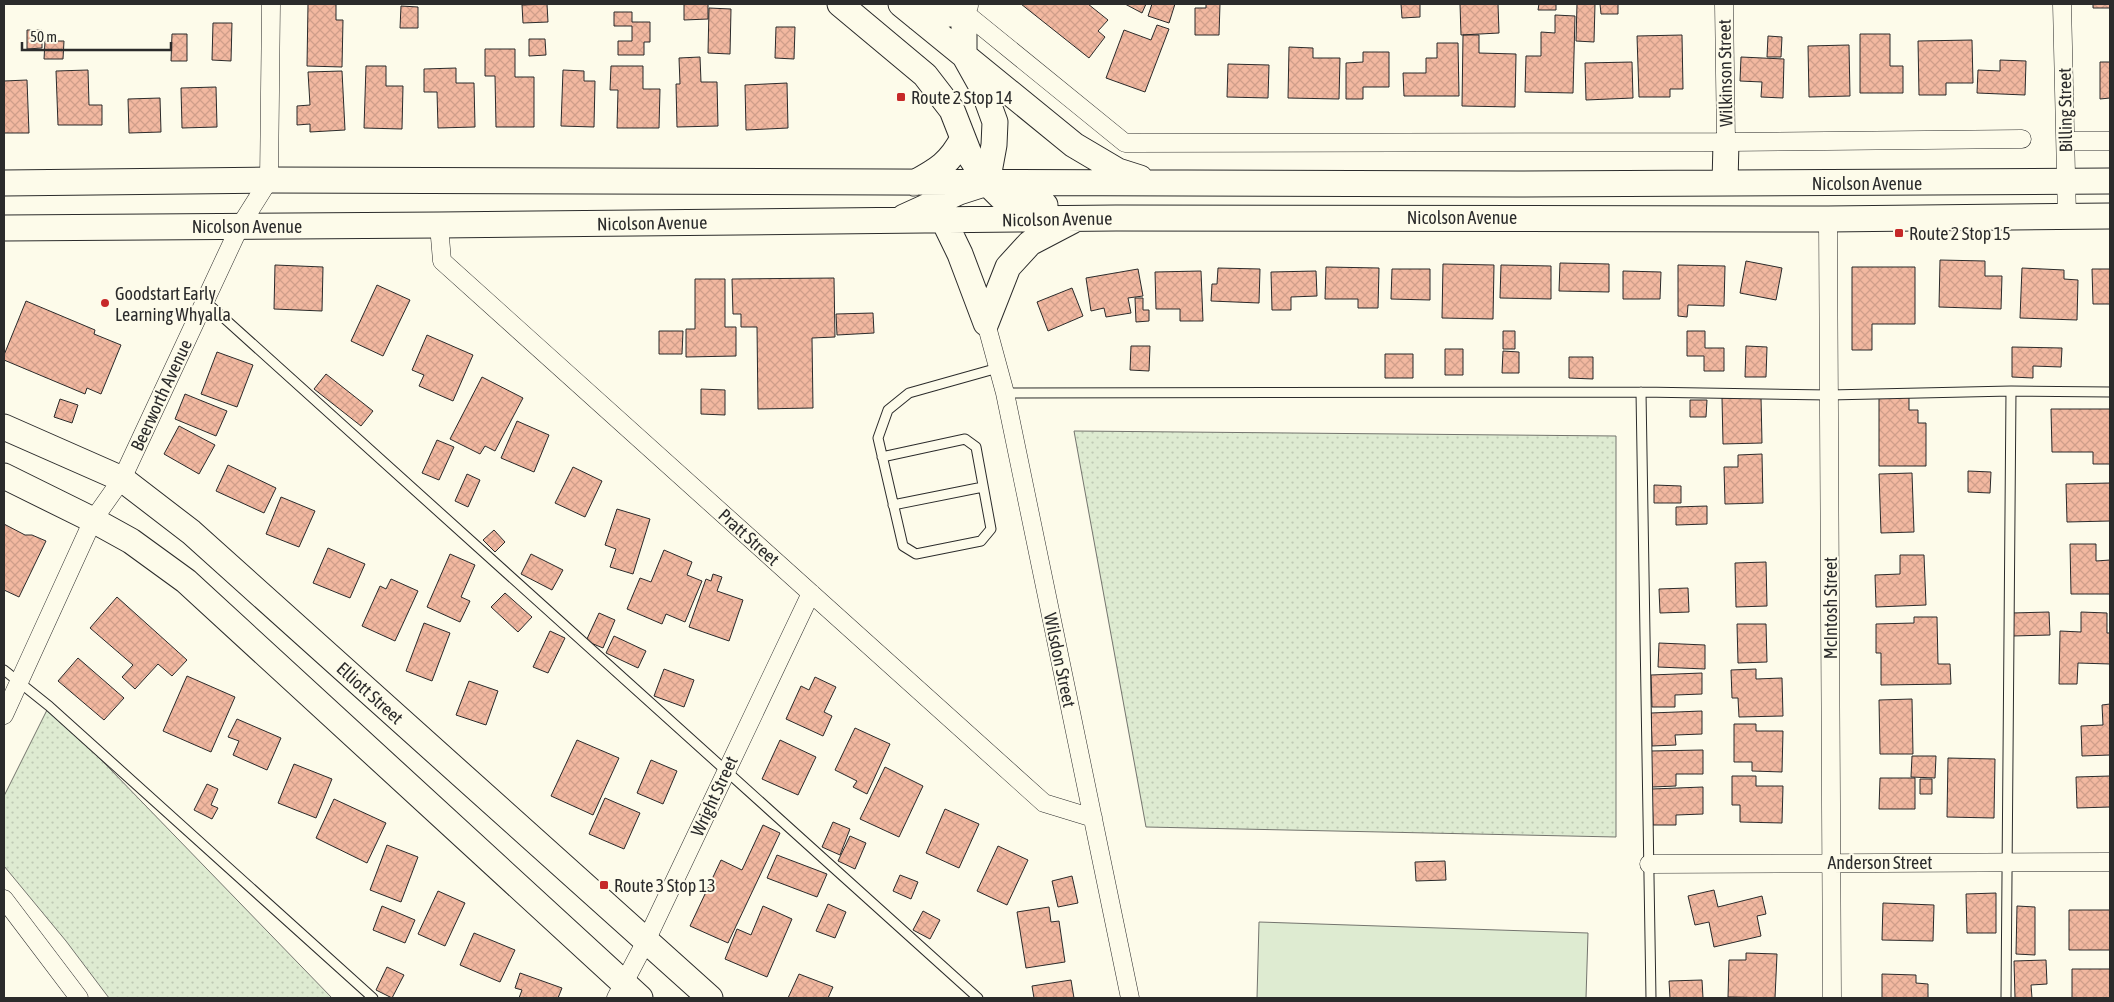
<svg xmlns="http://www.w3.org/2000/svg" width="2114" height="1002" font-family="'Asap Condensed',sans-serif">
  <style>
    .grass { fill: url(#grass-dots); stroke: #74746e }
    .pitch { fill: #deebd1; stroke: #74746e }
    .building { fill: url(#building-cross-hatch); stroke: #2b2b2b }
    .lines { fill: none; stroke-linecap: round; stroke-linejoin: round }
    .lane-casing { stroke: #2b2b2b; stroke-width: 11 }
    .street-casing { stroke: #2b2b2b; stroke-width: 19 }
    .secondary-casing { stroke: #2b2b2b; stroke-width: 27 }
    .lane { stroke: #fdfbea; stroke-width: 9 }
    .street { stroke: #fdfbea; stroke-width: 18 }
    .secondary { stroke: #fdfbea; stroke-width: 25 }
    .poi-dot { fill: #c62828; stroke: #fdfbea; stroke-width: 2 }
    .labels { text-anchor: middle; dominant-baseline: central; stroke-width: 4; stroke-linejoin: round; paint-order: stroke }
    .street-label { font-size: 18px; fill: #2b2b2b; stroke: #fdfbea }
    .poi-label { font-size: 18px; fill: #2b2b2b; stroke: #fdfbea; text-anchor: start }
  </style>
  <defs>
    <pattern id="grass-dots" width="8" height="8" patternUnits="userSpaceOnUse" patternTransform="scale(1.25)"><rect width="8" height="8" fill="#deebd1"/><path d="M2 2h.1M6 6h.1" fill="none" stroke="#bfcab4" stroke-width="1.8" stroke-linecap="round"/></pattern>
    <pattern id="building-cross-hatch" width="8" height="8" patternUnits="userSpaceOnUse" patternTransform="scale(1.25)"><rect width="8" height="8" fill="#f2b8a0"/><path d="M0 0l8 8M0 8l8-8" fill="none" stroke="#d09e8a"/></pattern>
  </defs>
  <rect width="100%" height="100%" fill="#fdfbea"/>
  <path class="grass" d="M 1074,431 L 1616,436 L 1616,837 L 1146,827 Z
    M 49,706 L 332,998 L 109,998 L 66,941 L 4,866 L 4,796 Z"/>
  <path class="pitch" d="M 1259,922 L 1588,933 L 1586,998 L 1257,998 Z"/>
  <path class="building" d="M 308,4 L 336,4 L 336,20 L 343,20 L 342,67 L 307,66 Z
    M 547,4 L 548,22 L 523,23 L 522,5 Z
    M 684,4 L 708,4 L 708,19 L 684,20 Z
    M 1021,4 L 1088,4 L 1108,20 L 1098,31 L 1105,37 L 1089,58 Z
    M 1125,4 L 1146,4 L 1142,13 Z
    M 1152,4 L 1175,4 L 1169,23 L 1148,16 Z
    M 1206,4 L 1220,4 L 1219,35 L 1195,35 L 1195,8 L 1206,8 Z
    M 1401,4 L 1420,4 L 1420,17 L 1402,18 Z
    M 1460,4 L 1498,4 L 1499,33 L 1461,35 Z
    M 1539,4 L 1556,4 L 1556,10 L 1538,10 Z
    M 1577,4 L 1595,4 L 1594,42 L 1576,41 Z
    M 1600,4 L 1618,4 L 1618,14 L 1601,14 Z
    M 2093,4 L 2110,4 L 2110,8 L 2093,8 Z
    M 401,6 L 418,7 L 418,28 L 400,28 Z
    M 709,8 L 731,9 L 730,54 L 708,53 Z
    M 614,12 L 632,12 L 632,22 L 650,22 L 650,42 L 644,42 L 644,55 L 618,55 L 618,41 L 632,41 L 632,26 L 614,26 Z
    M 1555,15 L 1575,16 L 1573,93 L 1525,92 L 1526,56 L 1541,56 L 1541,32 L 1555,33 Z
    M 213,23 L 232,23 L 231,61 L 212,60 Z
    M 1157,25 L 1169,29 L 1145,92 L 1106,78 L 1124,30 L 1151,40 Z
    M 776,27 L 795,27 L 794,59 L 775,58 Z
    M 27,30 L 42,30 L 42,48 L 27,49 Z
    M 172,34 L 187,34 L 187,61 L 171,61 Z
    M 1860,34 L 1890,34 L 1890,66 L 1903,66 L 1903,93 L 1860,93 Z
    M 1463,35 L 1479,35 L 1479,53 L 1516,54 L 1515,107 L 1462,106 Z
    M 1682,35 L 1683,89 L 1670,89 L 1670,97 L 1639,97 L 1637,36 Z
    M 1768,36 L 1782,37 L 1781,57 L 1767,57 Z
    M 529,39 L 545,39 L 546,55 L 529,56 Z
    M 1972,40 L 1973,83 L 1946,83 L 1946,95 L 1919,95 L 1918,41 Z
    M 45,41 L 64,41 L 63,59 L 44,59 Z
    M 1437,43 L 1458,43 L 1459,96 L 1404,96 L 1403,73 L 1426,73 L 1426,58 L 1437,58 Z
    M 1849,45 L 1850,96 L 1809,97 L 1808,46 Z
    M 1289,47 L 1313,48 L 1313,58 L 1340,58 L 1339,99 L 1288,98 Z
    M 485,49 L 515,49 L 515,77 L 534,77 L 534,127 L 496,127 L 495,76 L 485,76 Z
    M 1363,52 L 1389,52 L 1389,87 L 1363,87 L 1363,99 L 1346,99 L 1346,63 L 1363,62 Z
    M 700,57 L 701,82 L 717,82 L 718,126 L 677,127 L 676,84 L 680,84 L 679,58 Z
    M 1741,57 L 1784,59 L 1783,98 L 1761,97 L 1762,82 L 1740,81 Z
    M 2000,60 L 2026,61 L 2025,95 L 1977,93 L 1978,70 L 2000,71 Z
    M 1632,62 L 1633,98 L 1586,100 L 1585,63 Z
    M 2100,62 L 2110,62 L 2110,98 L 2100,99 Z
    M 1228,64 L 1269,65 L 1268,98 L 1227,97 Z
    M 366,66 L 386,66 L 386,86 L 403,86 L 402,129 L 364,128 Z
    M 611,66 L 643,66 L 643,89 L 660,89 L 659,128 L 617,128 L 618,90 L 610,90 Z
    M 456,68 L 456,83 L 474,83 L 475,127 L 438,128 L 437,92 L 424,92 L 424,69 Z
    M 88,70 L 89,105 L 102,105 L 102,125 L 58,125 L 56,71 Z
    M 563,70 L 584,71 L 584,81 L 595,81 L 594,127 L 561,126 Z
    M 342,71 L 345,130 L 310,132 L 310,124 L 297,125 L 297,106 L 310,105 L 308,72 Z
    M 27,80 L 29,133 L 4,133 L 4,81 Z
    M 787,83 L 788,128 L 746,130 L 745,85 Z
    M 216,87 L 217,127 L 182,128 L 181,88 Z
    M 160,98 L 161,132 L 129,133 L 128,99 Z
    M 1940,260 L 1985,261 L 1985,276 L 2002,276 L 2001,309 L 1939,307 Z
    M 1746,261 L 1782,268 L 1776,300 L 1740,293 Z
    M 1560,263 L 1609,264 L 1609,292 L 1559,291 Z
    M 1443,264 L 1494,265 L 1493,319 L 1442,318 Z
    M 275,265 L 323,267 L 322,311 L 274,309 Z
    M 1501,265 L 1551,266 L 1551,299 L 1500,298 Z
    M 1678,265 L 1725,266 L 1724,306 L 1688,305 L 1687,317 L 1678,316 Z
    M 1326,267 L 1379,268 L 1378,308 L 1358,308 L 1358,299 L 1325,299 Z
    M 1852,267 L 1915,267 L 1915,324 L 1872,324 L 1872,350 L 1852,350 Z
    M 1218,268 L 1260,269 L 1259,303 L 1211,301 L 1212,284 L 1217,284 Z
    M 2022,268 L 2064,270 L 2064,279 L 2078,280 L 2077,320 L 2020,318 Z
    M 1138,269 L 1143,296 L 1128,298 L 1131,313 L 1106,317 L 1104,308 L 1091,311 L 1086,278 Z
    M 1392,269 L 1430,269 L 1430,300 L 1391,299 Z
    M 2092,269 L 2110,269 L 2110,304 L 2093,304 Z
    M 1201,271 L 1203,321 L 1180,321 L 1180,309 L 1156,309 L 1155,272 Z
    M 1316,271 L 1317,296 L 1291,297 L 1291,310 L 1272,310 L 1271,272 Z
    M 1623,271 L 1661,272 L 1660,299 L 1623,299 Z
    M 834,278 L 835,337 L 812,338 L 813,408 L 758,409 L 757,327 L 741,327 L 741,314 L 733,314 L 732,279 Z
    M 695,279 L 725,279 L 725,327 L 736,327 L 736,356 L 686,357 L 686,329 L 695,329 Z
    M 377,285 L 410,300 L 383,356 L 351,341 Z
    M 1072,288 L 1083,316 L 1048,331 L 1037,302 Z
    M 1135,298 L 1143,298 L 1143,310 L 1149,310 L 1149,321 L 1136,322 Z
    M 26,301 L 95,330 L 94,334 L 121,345 L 101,394 L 87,388 L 85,394 L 4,360 L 4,355 Z
    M 873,313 L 874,333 L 837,335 L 836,314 Z
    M 659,331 L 683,331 L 682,354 L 659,354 Z
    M 1503,331 L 1515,331 L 1515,349 L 1503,349 Z
    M 1687,331 L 1705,331 L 1705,348 L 1724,348 L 1724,371 L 1704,371 L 1704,356 L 1687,356 Z
    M 427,335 L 473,355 L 453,401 L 419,386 L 424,375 L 412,370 Z
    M 1131,346 L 1150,346 L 1149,371 L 1130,370 Z
    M 1746,346 L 1767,347 L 1766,377 L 1745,377 Z
    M 2012,347 L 2062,348 L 2061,367 L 2033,366 L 2033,378 L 2012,377 Z
    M 1445,349 L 1463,349 L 1463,375 L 1445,375 Z
    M 1503,351 L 1519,352 L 1519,373 L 1502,373 Z
    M 217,352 L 253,365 L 237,407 L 201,394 Z
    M 1385,354 L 1413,354 L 1413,378 L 1385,378 Z
    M 1569,357 L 1593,357 L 1593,379 L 1569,378 Z
    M 326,374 L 373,411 L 361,426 L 314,389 Z
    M 482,377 L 523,398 L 495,451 L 485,446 L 480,454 L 450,439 Z
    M 701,389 L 725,390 L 725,415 L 701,414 Z
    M 185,394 L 227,411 L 216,436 L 175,419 Z
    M 1761,397 L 1762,443 L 1723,444 L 1722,398 Z
    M 1879,397 L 1909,397 L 1909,410 L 1918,410 L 1918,423 L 1926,423 L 1926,466 L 1879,466 Z
    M 60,399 L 78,405 L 72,423 L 54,417 Z
    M 1690,400 L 1707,400 L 1706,417 L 1690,417 Z
    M 2051,409 L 2110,409 L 2110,464 L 2093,464 L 2093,452 L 2052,452 Z
    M 517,421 L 549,435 L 534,472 L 501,458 Z
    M 179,426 L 215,445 L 199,474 L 164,454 Z
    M 437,440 L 454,447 L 439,480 L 422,473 Z
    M 1762,454 L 1763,503 L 1725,504 L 1724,467 L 1738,467 L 1738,455 Z
    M 228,465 L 276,488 L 264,513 L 216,491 Z
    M 573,467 L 602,481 L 585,517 L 555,503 Z
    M 1968,471 L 1991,472 L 1990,493 L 1968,492 Z
    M 1912,473 L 1914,532 L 1881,533 L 1879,474 Z
    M 467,474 L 480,480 L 468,507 L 455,501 Z
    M 2110,483 L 2110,521 L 2067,522 L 2066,484 Z
    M 1654,485 L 1681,486 L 1681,503 L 1654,503 Z
    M 281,497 L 315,511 L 299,547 L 266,534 Z
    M 1707,506 L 1707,524 L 1676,525 L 1676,507 Z
    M 617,509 L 650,519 L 633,574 L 610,567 L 616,549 L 605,545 Z
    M 4,524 L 25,535 L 32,535 L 46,541 L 19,597 L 4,590 Z
    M 494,530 L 505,542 L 495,552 L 483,540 Z
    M 2070,544 L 2096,544 L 2096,561 L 2110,560 L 2110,594 L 2071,594 Z
    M 328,548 L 365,564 L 350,598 L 313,583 Z
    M 664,550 L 692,562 L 687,575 L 702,581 L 685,622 L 666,614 L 662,624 L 627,609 L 640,578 L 651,582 Z
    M 450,554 L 475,565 L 461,597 L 470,601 L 460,622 L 427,607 Z
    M 531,554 L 563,570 L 552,590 L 521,574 Z
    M 1900,555 L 1924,555 L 1926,605 L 1876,607 L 1875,575 L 1900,574 Z
    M 1766,562 L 1767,606 L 1736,607 L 1735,563 Z
    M 713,574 L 722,577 L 717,591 L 743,600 L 729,641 L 689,627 L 706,579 L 711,581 Z
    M 391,579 L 418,591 L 395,641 L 362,626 L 380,586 L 386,589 Z
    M 1688,588 L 1689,612 L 1660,613 L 1659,589 Z
    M 505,593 L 532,617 L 518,632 L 491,607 Z
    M 117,597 L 187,660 L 172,676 L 158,664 L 135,689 L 122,677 L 133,665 L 90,628 Z
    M 2049,612 L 2050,635 L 2013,636 L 2012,613 Z
    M 2081,612 L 2107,613 L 2107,633 L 2110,633 L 2110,664 L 2078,663 L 2077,684 L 2059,684 L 2060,631 L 2081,632 Z
    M 599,613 L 615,620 L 603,648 L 586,641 Z
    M 1914,617 L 1937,617 L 1938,664 L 1950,664 L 1951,684 L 1881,685 L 1881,653 L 1876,653 L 1876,624 L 1914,623 Z
    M 424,623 L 450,633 L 432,681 L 406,671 Z
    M 1737,624 L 1766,624 L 1767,662 L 1738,663 Z
    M 550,631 L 565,638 L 548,673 L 533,667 Z
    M 614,636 L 646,651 L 638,668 L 606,653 Z
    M 1659,643 L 1705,645 L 1705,669 L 1658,667 Z
    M 78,658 L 124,698 L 104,720 L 58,681 Z
    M 664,669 L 694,680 L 684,707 L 654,696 Z
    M 1756,669 L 1756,679 L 1782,678 L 1783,716 L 1739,717 L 1738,698 L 1732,698 L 1731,670 Z
    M 1702,673 L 1702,694 L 1675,695 L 1675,707 L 1652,707 L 1651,675 Z
    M 187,676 L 235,697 L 211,752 L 163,731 Z
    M 815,677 L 836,687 L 824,712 L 832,716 L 823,736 L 786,719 L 801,686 L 809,690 Z
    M 469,681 L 498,691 L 486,725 L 456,715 Z
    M 1912,699 L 1913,754 L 1880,754 L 1879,700 Z
    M 2110,704 L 2110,755 L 2082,756 L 2081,726 L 2103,725 L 2102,705 Z
    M 1702,711 L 1702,734 L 1675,735 L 1676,745 L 1652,746 L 1651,713 Z
    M 237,719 L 281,738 L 267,770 L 233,755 L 239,741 L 228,737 Z
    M 1734,724 L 1756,724 L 1756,731 L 1783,731 L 1782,772 L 1752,771 L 1752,762 L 1734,762 Z
    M 855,728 L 890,744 L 867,794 L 853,787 L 857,781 L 835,770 Z
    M 577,740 L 619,758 L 593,815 L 551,796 Z
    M 780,740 L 816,757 L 798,795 L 762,779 Z
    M 1703,750 L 1703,774 L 1676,774 L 1676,786 L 1652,787 L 1651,751 Z
    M 1912,756 L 1936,756 L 1935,778 L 1911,777 Z
    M 1948,758 L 1995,759 L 1994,818 L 1947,817 Z
    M 651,760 L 677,771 L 663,804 L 637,793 Z
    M 294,764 L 332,779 L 316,818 L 278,803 Z
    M 885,767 L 923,786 L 899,837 L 860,819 Z
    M 1732,776 L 1756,776 L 1756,786 L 1783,786 L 1782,823 L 1740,822 L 1740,805 L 1732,805 Z
    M 2110,776 L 2110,807 L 2077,808 L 2076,777 Z
    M 1880,778 L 1915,778 L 1915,809 L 1879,809 Z
    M 1920,779 L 1932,779 L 1932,794 L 1920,794 Z
    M 207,784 L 218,789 L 211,805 L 218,808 L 212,819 L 194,810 Z
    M 1703,787 L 1703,814 L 1676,815 L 1676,825 L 1653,825 L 1652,789 Z
    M 605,798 L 640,813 L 624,849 L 589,834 Z
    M 334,799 L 386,823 L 367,863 L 316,838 Z
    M 945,809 L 979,824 L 959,868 L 926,853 Z
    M 833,822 L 850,829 L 840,855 L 822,847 Z
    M 763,825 L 780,833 L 728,943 L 690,926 L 721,860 L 742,870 Z
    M 850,836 L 866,843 L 855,869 L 838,861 Z
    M 387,845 L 418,857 L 401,902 L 370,890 Z
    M 998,846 L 1028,860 L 1007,905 L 977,891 Z
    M 777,855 L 827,874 L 817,897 L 767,878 Z
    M 1445,861 L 1446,880 L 1416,881 L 1415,862 Z
    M 900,875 L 918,882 L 911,899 L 893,891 Z
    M 1072,876 L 1078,903 L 1058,907 L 1052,881 Z
    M 1714,890 L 1718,907 L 1762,896 L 1766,914 L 1757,916 L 1761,936 L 1714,947 L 1709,922 L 1695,925 L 1688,896 Z
    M 438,891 L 465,903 L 445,946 L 418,934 Z
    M 1996,893 L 1996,933 L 1967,933 L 1966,894 Z
    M 1883,903 L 1934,905 L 1933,941 L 1882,940 Z
    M 828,904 L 846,912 L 835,938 L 816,931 Z
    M 382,906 L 415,920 L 405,943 L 373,930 Z
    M 763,906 L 792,919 L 767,977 L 725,959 L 737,929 L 751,935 Z
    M 2017,906 L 2035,907 L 2035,955 L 2016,954 Z
    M 1049,907 L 1051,922 L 1059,921 L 1065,962 L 1026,968 L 1017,912 Z
    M 2069,910 L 2110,910 L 2110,950 L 2069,950 Z
    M 923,911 L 940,920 L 930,939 L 913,930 Z
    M 474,933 L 515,950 L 500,982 L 460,965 Z
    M 1746,953 L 1777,954 L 1775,998 L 1728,997 L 1729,960 L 1746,960 Z
    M 2046,960 L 2047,984 L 2031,985 L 2032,998 L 2015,998 L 2014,961 Z
    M 387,967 L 404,975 L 392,998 L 376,990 Z
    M 2072,969 L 2110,969 L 2110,998 L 2072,998 Z
    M 520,973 L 562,988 L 558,998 L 519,998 L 522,990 L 515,988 Z
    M 799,974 L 833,987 L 828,998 L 788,998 Z
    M 1882,974 L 1916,975 L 1916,983 L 1928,984 L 1928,998 L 1882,998 Z
    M 1071,980 L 1074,998 L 1034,998 L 1032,986 Z
    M 1702,980 L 1703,998 L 1670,998 L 1669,981 Z"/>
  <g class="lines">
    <defs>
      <path id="lane" d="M 205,301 L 978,998
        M 1641,392 L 1651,998
        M 1005,393 L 1641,392 L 1829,395 L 2011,391 L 2110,392
        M 882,457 L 965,439 L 976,447 L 991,529 L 981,541 L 916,554 L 903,546 L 878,438 L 888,410 L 909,393 L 998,368
        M 893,505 L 983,487
        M 4,670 L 49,706 L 373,998
        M 2006,998 L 2011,391"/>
      <path id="street" d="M 1724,4 L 1726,142
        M 2062,4 L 2067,217
        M 969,6 L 964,12 L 1125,143 L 1726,142 L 2022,139
        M 2066,141 L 2110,141
        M 1828,219 L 1832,998
        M 439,225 L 442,261 L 1044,803 L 1093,818
        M 986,323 L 1005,393 L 1130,998
        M 4,715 L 93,520 L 122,479 L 240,226 L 269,180 L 271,4
        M 1649,864 L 2110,862
        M 4,899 L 79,998
        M 616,998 L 646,941 L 811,593"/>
      <path id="secondary" d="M 840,4 L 925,75 L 952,110 L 970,156 L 987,183 L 1001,197 L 1017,205 L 1045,205
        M 901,4 L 1074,145 L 1118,171 L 1140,178
        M 4,183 L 269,180 L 1517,184 L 2110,181
        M 914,183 C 938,170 950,163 963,138
        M 1725,183 L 1726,142
        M 904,217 L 959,192 L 987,183 L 994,145 L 995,122 L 983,89 L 964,55 L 964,12 L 918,18
        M 944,221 L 960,254 L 986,323
        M 4,228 L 439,225 L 1116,218 L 1828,219 L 2110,216
        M 986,323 L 1008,267 L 1030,243 L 1072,221
        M 4,427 L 122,479 L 191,532 L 710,998
        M 4,476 L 93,520 L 131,541 L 186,581 L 640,998"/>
    </defs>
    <use href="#lane" class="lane-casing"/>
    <use href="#street" class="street-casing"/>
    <use href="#secondary" class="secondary-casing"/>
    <use href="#lane" class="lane"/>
    <use href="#street" class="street"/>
    <use href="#secondary" class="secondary"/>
  </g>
  <g class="poi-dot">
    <rect x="896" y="92" width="10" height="10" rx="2.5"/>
    <rect x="1894" y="228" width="10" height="10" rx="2.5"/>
    <circle cx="105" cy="303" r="5"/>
    <rect x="599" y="880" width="10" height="10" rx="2.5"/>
  </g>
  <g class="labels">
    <g class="street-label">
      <text transform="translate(1725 73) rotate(-91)">Wilkinson Street</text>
      <text transform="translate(2065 110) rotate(-91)">Billing Street</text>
      <text x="1867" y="183">Nicolson Avenue</text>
      <text x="1462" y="217">Nicolson Avenue</text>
      <text transform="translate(1057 219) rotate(-1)">Nicolson Avenue</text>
      <text transform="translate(652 223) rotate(-1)">Nicolson Avenue</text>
      <text x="247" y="226">Nicolson Avenue</text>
      <text transform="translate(161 395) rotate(-65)">Beerworth Avenue</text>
      <text transform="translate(749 537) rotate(42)">Pratt Street</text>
      <text transform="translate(1830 608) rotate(-90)">McIntosh Street</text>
      <text transform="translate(1060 660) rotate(78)">Wilsdon Street</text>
      <text transform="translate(370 693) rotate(42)">Elliott Street</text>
      <text transform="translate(714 796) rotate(-65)">Wright Street</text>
      <text x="1880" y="862">Anderson Street</text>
    </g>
    <g class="poi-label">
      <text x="911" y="97">Route 2 Stop 14</text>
      <text x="1909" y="233">Route 2 Stop 15</text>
      <text x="115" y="293">Goodstart Early<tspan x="115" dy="21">Learning Whyalla</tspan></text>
      <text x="614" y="885">Route 3 Stop 13</text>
    </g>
  </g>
  <rect width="2114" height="1002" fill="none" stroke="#2b2b2b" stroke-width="10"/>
  <path d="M22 42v8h149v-8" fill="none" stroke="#2b2b2b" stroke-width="2.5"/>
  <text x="30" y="42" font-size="15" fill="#2b2b2b" stroke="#fdfbea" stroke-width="4" paint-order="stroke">50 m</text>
</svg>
